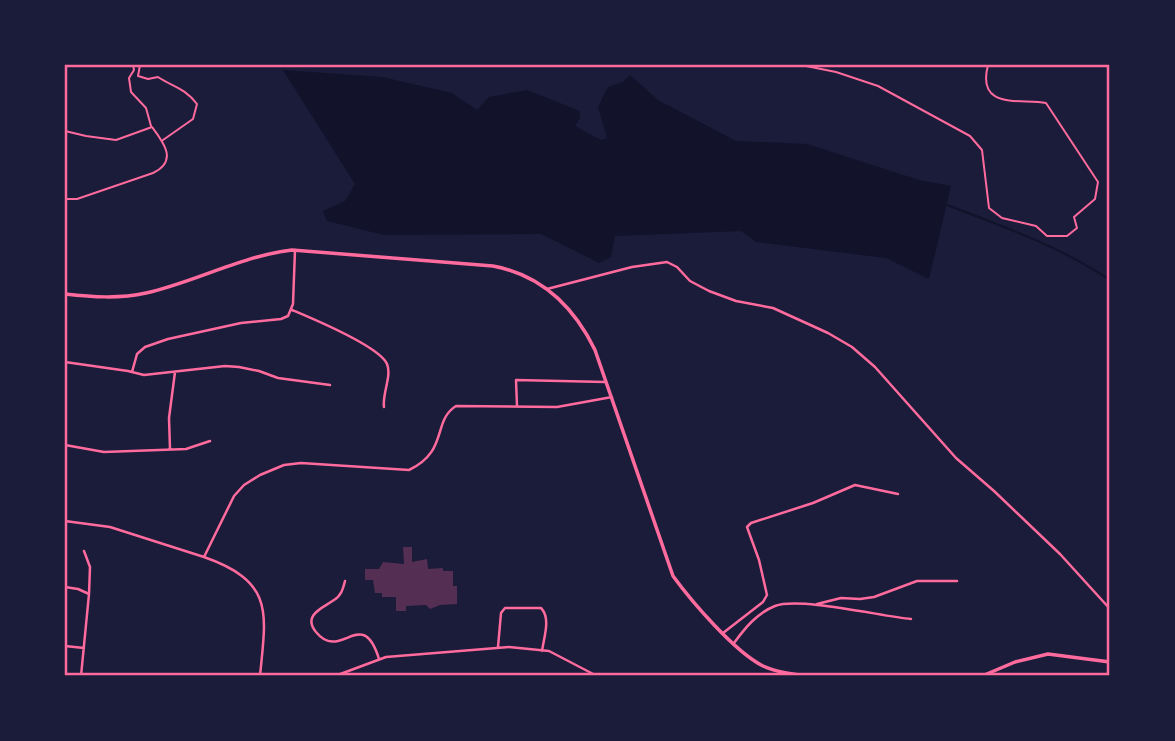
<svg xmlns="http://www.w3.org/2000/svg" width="1175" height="741" font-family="'Sofia Sans Condensed',sans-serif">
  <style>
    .water { fill: #12122b }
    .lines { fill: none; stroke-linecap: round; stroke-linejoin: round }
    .stream { stroke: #12122b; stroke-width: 2 }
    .building { fill: #542f53 }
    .path { stroke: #ff6b9d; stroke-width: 2 }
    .minor { stroke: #ff6b9d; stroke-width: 2.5 }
    .tertiary { stroke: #ff6b9d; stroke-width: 3.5 }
    .neatline { fill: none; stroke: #ff6b9d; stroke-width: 2.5 }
  </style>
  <rect width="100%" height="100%" fill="#1b1b3a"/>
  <path class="water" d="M 283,70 L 382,77 L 452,93 L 477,110 L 489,97 L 527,90 L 580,111 L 580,118 L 575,126 L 601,140 L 607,138 L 598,107 L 608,87 L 623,82 L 630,75 L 658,100 L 736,141 L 807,144 L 919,180 L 951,186 L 929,279 L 886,258 L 756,242 L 741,231 L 615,236 L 611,257 L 599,263 L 541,234 L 384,235 L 327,221 L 323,211 L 345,201 L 355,184 Z"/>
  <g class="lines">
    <path class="stream" d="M 947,205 C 1002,226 1061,247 1110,280"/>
  </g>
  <path class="building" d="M 403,547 L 412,547 L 412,562 L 427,559 L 428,569 L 443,568 L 443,571 L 453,571 L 453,586 L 457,586 L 457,604 L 440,605 L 430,609 L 426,605 L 406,606 L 406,611 L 396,611 L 396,597 L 382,597 L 382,593 L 375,593 L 373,580 L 365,580 L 365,569 L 379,569 L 383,562 L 404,564 Z"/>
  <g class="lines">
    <path class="path" d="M 133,65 L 134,70 L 129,78 L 131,92 L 146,108 L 151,126
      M 140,65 L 138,76 L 148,79 L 158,77 C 173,87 185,88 197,104 L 193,119 L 163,140
      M 801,65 L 836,72 L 878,86 L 970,136 L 982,150 L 989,208 L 1002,218 L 1036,226 L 1047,236 L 1067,236 L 1077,228 L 1074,217 L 1095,199 L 1098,182 L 1046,103 C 1021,98 976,111 988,65
      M 65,131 L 86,136 L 116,140 L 152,127 C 164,143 178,161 153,173 L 77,199 L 65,199"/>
    <path class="minor" d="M 547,289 L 632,267 L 667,262 L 677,267 L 690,281 L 709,291 L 736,301 L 773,308 L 828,333 L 852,347 L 875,367 L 956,458 L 994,491 L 1060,554 L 1110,609
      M 292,310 C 311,318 379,346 387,364 C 392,376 382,394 384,407
      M 65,362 L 128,371 L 144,375 L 225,366 L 239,367 L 259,371 L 278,378 L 330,385
      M 132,372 L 137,354 L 145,347 L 168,339 L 241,323 L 281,319 L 288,316 L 293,304 L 295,250
      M 517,406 L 516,380 L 605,382
      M 65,445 L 104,452 L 186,449 L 210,441
      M 170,449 L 169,418 L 175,372
      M 65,521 L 110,527 L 204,557 C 275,582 266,613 260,676
      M 84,551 L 90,567 L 89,594
      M 204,557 L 234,496 L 244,485 L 260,475 L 284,465 L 301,463 L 409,470 C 449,451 432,421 456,406 L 557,407 L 612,397
      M 345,581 C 343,589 341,596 334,600 C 323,608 302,615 316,632 C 341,663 362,604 379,659
      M 65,587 L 78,589 L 89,594 L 81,676
      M 817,604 L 841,598 L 860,599 L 874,597 L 917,581 L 957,581
      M 723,633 L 763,602 L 767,595 L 759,560 L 747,527 L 751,523 L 813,503 L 855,485 L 898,494
      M 734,643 C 745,628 757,613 775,606 C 800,597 880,616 911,619
      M 65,646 L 84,648
      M 498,647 L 501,613 L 505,608 L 541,608 C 551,618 544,637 542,651
      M 335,676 L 386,657 L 509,647 L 549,651 L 597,676"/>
    <path class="tertiary" d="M 65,294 C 92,297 119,299 146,293 C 195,282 241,256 292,250 L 493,266 C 541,275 574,307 595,350 L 673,576 C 692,602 735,652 763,666 C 776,672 791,674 806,676
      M 982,676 L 1015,662 L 1048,654 L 1110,662"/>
  </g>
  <rect width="1175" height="741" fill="none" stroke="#1b1b3a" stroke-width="133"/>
  <rect x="66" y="66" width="1042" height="608" class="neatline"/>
</svg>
